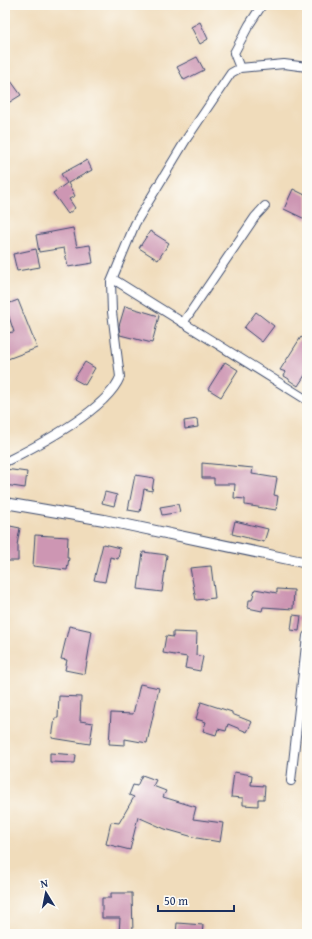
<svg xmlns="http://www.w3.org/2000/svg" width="312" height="939" font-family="'Gentium Book Plus',serif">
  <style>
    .building { fill: #cd96b3 }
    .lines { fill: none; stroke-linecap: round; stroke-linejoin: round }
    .minor-casing { stroke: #3b496c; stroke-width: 10 }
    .tertiary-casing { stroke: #3b496c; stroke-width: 12 }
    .minor { stroke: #fff; stroke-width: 8 }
    .tertiary { stroke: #fff; stroke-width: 10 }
  </style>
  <rect width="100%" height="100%" fill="#fdfcf7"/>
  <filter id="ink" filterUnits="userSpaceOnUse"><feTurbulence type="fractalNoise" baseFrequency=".025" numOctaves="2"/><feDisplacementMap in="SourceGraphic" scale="8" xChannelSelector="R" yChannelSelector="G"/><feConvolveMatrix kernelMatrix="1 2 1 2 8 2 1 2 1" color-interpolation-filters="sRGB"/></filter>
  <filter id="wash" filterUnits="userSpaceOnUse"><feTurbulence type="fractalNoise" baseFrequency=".012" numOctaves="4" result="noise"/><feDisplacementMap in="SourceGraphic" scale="16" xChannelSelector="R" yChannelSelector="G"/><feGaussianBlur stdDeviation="0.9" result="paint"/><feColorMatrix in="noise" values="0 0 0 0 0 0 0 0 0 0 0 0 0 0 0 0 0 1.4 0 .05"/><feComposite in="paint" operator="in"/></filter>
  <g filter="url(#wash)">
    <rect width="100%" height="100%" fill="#f0dcbb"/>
    <g id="blocks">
      <path class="building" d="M 200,22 L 208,39 L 200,44 L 191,27 Z
        M 197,57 L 204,70 L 184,80 L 177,67 Z
        M 11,81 L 21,95 L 5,105 L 5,85 Z
        M 87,160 L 92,170 L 68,183 L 75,196 L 69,199 L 75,208 L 68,214 L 53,193 L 67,183 L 61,174 Z
        M 293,189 L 307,196 L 307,220 L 284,209 Z
        M 73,228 L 77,247 L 90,245 L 93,263 L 68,267 L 64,248 L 39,252 L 36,235 Z
        M 150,231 L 169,243 L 158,260 L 139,248 Z
        M 36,249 L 40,267 L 17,271 L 13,254 Z
        M 18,300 L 37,348 L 5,360 L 5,333 L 14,332 L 5,305 Z
        M 125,306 L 159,316 L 152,343 L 120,335 L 119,326 Z
        M 256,312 L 274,326 L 262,342 L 244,328 Z
        M 301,337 L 307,341 L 307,372 L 298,386 L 289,380 L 289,379 L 284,376 L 286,372 L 280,370 Z
        M 85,362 L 95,368 L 85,385 L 74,379 Z
        M 225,362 L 238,370 L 221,397 L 208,389 Z
        M 197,419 L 198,427 L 185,429 L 184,421 Z
        M 202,463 L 253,468 L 252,474 L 277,478 L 274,495 L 278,496 L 276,510 L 245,505 L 245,499 L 234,498 L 235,484 L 214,484 L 214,478 L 202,478 Z
        M 5,469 L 27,472 L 25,488 L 5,485 Z
        M 135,475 L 154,478 L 152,491 L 144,489 L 140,512 L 128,510 Z
        M 105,492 L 117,495 L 114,506 L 102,503 Z
        M 178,504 L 180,512 L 162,515 L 160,507 Z
        M 235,521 L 268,529 L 264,542 L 232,534 Z
        M 5,525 L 20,528 L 17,545 L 18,545 L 18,561 L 5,561 Z
        M 35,535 L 68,537 L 67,558 L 69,558 L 67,570 L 33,566 Z
        M 103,544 L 120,548 L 118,559 L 110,557 L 105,582 L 94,580 Z
        M 143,552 L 167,555 L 162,592 L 138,589 Z
        M 211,566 L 215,598 L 196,600 L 190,568 Z
        M 255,589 L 277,593 L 277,589 L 294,590 L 293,609 L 263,607 L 262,611 L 248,608 L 249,600 L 252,600 Z
        M 293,615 L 301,616 L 299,631 L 291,630 Z
        M 69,626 L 92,631 L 85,674 L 65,670 L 67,660 L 61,659 Z
        M 173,632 L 197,633 L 196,655 L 203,657 L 200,671 L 185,668 L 187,657 L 163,653 L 166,636 L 173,637 Z
        M 140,684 L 159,688 L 147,743 L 125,739 L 125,745 L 109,744 L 111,713 L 133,714 Z
        M 59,696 L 81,697 L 80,721 L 93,723 L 90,744 L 52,738 L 55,718 L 58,718 Z
        M 201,702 L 232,712 L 232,714 L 252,722 L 247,732 L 228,724 L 226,731 L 218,729 L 216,735 L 203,731 L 206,722 L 196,719 Z
        M 50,753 L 76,755 L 75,763 L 50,762 Z
        M 234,772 L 252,775 L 251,785 L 265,786 L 264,799 L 258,799 L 258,806 L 243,805 L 243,798 L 231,797 Z
        M 142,775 L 156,780 L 153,786 L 166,791 L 163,797 L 196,807 L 193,819 L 223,823 L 220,842 L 197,838 L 165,829 L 138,817 L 130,850 L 106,844 L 111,822 L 119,823 L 134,797 L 129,795 L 133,785 L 137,786 Z
        M 111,893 L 132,893 L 133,934 L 119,934 L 120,918 L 102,918 L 102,898 L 111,898 Z
        M 177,923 L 203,925 L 202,934 L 176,934 Z"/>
    </g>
  </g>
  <g filter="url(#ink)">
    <use href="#blocks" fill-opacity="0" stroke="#3b496c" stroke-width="1"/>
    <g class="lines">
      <defs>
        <path id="minor" d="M 240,68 L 234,53 L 249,25 L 262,5
          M 113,279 L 307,400
          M 183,323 L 255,217 L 265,206
          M 5,462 C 37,446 107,410 120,377 L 112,312 L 111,282 L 135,224 L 187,138 L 231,73 L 240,68 L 284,64 L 307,67
          M 291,781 L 307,636"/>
        <path id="tertiary" d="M 5,503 L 104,520 L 307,563"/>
      </defs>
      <use href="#minor" class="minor-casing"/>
      <use href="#tertiary" class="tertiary-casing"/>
      <use href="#minor" class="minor"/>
      <use href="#tertiary" class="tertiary"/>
    </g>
  </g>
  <rect width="312" height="939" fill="none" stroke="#fdfcf7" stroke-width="20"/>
  <g transform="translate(46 893) rotate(350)" stroke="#fdfcf7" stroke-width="3" paint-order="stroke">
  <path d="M0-3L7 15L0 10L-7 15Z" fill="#1b2f5e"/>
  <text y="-6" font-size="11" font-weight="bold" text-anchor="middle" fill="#1b2f5e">N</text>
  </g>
  <path d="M158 905v6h76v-6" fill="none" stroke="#1b2f5e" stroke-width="2"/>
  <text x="164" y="905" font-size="12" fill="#1b2f5e" stroke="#fdfcf7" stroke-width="3" paint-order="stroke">50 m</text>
</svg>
